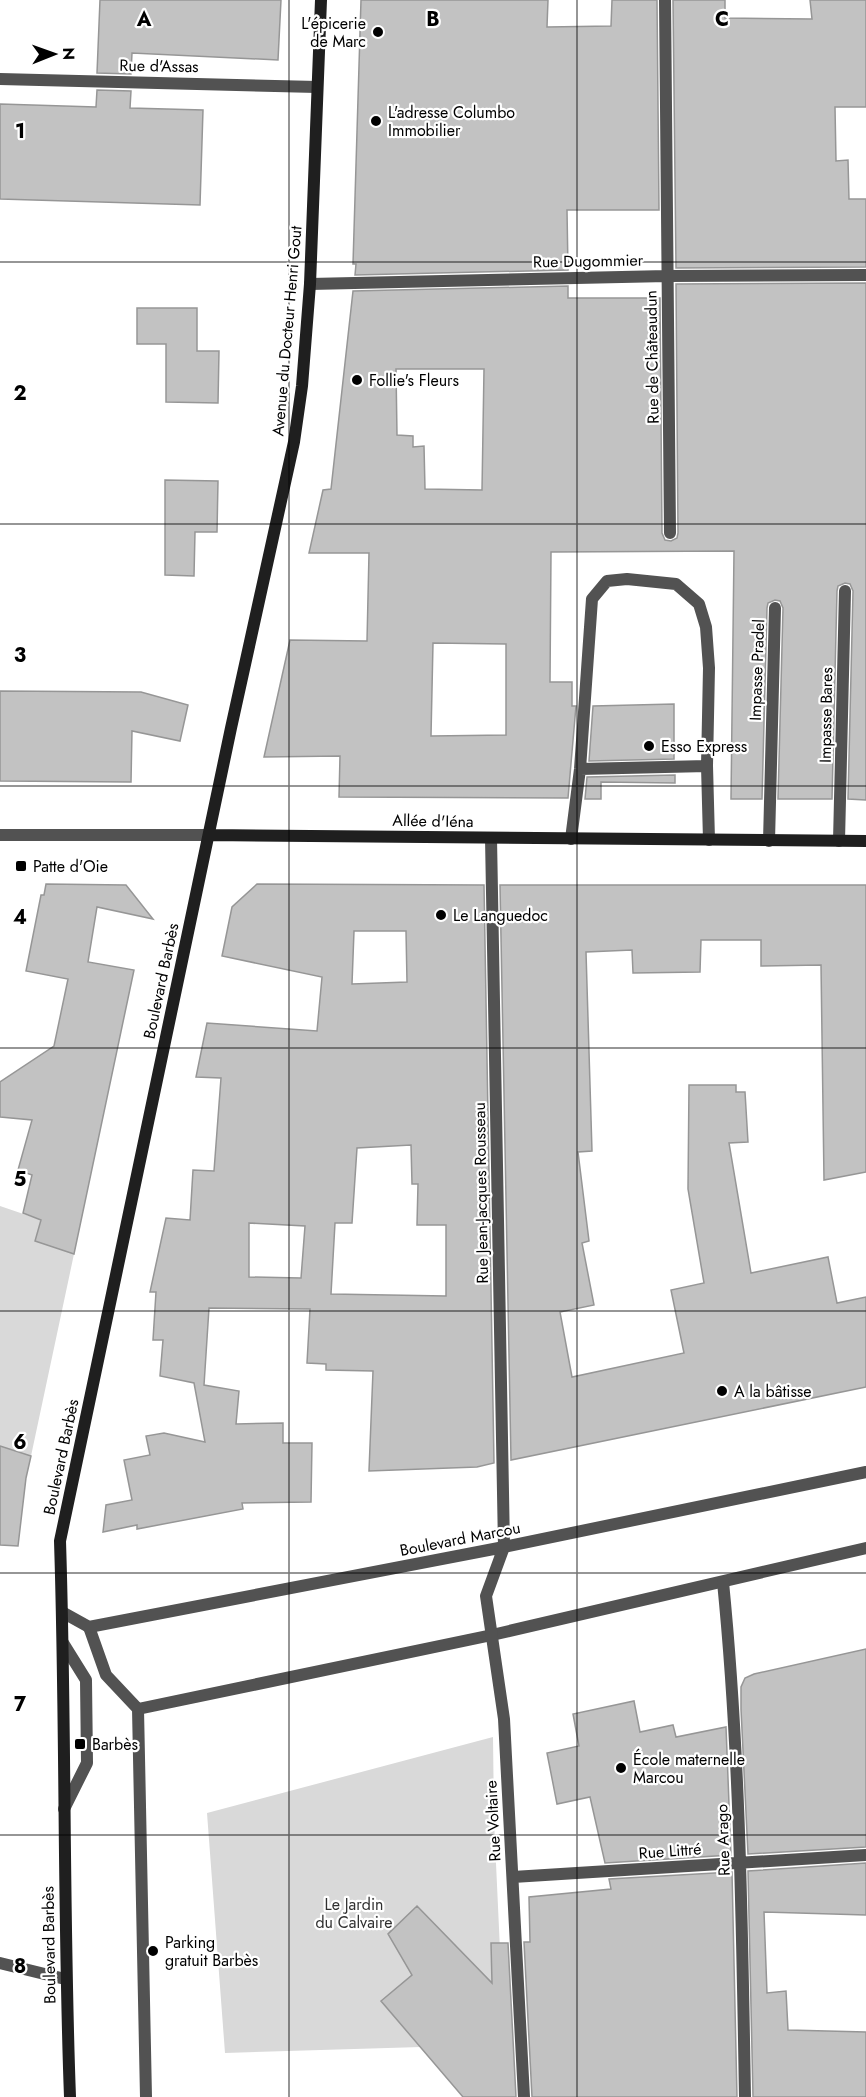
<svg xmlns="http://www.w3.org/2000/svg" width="866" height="2097" font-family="Jost,sans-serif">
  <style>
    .green { fill: #d9d9d9 }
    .building { fill: #c2c2c2; stroke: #969696; stroke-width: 1.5; fill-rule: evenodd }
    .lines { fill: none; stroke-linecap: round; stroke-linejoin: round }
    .lane { stroke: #525252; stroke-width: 12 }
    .street { stroke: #525252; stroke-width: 12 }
    .secondary { stroke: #1f1f1f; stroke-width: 12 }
    .grid { fill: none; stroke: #000; stroke-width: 1.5; stroke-opacity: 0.55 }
    .poi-dot { fill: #000; stroke: #fff; stroke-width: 2 }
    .labels { text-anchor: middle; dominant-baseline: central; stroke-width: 4.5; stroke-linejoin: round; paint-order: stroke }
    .poi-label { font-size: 16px; fill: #000; stroke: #fff; text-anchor: start }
    .street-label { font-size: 16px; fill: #000; stroke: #fff }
    .park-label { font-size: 16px; fill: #303030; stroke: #fff }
    .grid-label { font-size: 20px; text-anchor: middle; font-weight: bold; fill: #000; stroke: #fff; stroke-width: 4.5; stroke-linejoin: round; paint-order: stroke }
  </style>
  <rect width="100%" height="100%" fill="#fff"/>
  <path class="green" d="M 0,1206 L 41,1220 L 35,1241 L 74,1254 L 31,1456 L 0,1446 Z
    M 493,1737 L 494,1820 L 503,2015 L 421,2047 L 225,2053 L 207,1813 Z"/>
  <path class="building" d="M 100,0 L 281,0 L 278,60 L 132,53 L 131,74 L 97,73 Z
    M 361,0 L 548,0 L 547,27 L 611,26 L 612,0 L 657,0 L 659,210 L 567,210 L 568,270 L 355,275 L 356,264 L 353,264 Z
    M 673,0 L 725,0 L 725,18 L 812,19 L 810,0 L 866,0 L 866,107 L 835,107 L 836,161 L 848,160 L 849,199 L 866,199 L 866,267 L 676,268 Z
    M 97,90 L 131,91 L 130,108 L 203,110 L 200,205 L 0,199 L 0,104 L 96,107 Z
    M 866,283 L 866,800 L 848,799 L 853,591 L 850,584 L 845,583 L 838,586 L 837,591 L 832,799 L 778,799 L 783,608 L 780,601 L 775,600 L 768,603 L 767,608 L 762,799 L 731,799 L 734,551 L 551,552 L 550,682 L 572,682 L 572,706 L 576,706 L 568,798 L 339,797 L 340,756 L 264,757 L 290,640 L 367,641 L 369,553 L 309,553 L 323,490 L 331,489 L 353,291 L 568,286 L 568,298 L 660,298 L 662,533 L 665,540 L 671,541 L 677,538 L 678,533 L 676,284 ZM 396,369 L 484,369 L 482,490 L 425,489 L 424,446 L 413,447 L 413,436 L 397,435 ZM 433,643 L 506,644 L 506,735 L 431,736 Z
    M 137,308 L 197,308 L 197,351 L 219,351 L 218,403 L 166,402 L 166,344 L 137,344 Z
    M 165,480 L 218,481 L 217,532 L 195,532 L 194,576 L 165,575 Z
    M 0,691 L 141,692 L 188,705 L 180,741 L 132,731 L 131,782 L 0,781 Z
    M 674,704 L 674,759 L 589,761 L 593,706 Z
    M 675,775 L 675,783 L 601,782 L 601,799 L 585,799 L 587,777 Z
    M 46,884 L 126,885 L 153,919 L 97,907 L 88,962 L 134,970 L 74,1254 L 35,1241 L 41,1220 L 23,1213 L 32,1175 L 18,1170 L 32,1120 L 0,1117 L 0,1082 L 54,1046 L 68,979 L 26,971 L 41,895 L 44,895 Z
    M 257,884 L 484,885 L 494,1463 L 477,1467 L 369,1471 L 373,1371 L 326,1370 L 326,1364 L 307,1363 L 310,1309 L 209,1308 L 204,1385 L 239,1391 L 236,1424 L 283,1423 L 283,1443 L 312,1443 L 311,1502 L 242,1503 L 243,1509 L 137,1529 L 137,1525 L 103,1532 L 106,1505 L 132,1500 L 124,1460 L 150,1455 L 146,1436 L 164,1433 L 205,1442 L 194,1383 L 160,1376 L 163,1340 L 153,1340 L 156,1292 L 150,1292 L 166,1218 L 190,1220 L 193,1170 L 214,1171 L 221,1078 L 196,1077 L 207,1023 L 317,1031 L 322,977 L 222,956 L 232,907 ZM 354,931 L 406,931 L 407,982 L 352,984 ZM 411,1145 L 412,1184 L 418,1184 L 417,1225 L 446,1225 L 446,1296 L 331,1294 L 335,1223 L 352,1223 L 357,1148 ZM 249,1223 L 305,1226 L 301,1278 L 249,1277 Z
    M 500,885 L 866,885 L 866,1172 L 824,1180 L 821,965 L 761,966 L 761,940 L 701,940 L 700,972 L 633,973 L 632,950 L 586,952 L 592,1151 L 578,1152 L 589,1241 L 582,1243 L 594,1305 L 560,1312 L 572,1377 L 684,1353 L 671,1290 L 704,1283 L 688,1189 L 689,1085 L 736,1085 L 736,1092 L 745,1092 L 748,1142 L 729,1143 L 751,1273 L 828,1257 L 837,1303 L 866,1297 L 866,1387 L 511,1460 Z
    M 0,1446 L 31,1456 L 26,1478 L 18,1546 L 0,1545 Z
    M 866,1649 L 866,1847 L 748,1854 L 741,1709 L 741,1687 L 745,1678 L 754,1674 Z
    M 634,1701 L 640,1732 L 673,1725 L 676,1737 L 726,1727 L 731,1855 L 605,1863 L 590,1797 L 557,1804 L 547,1753 L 579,1746 L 573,1714 Z
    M 866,1863 L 866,1915 L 764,1912 L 767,1993 L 786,1991 L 788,2030 L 866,2032 L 866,2097 L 753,2097 L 748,1871 Z
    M 732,1872 L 737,2097 L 532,2097 L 524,1942 L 530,1942 L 529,1897 L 611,1889 L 609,1879 Z
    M 417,1906 L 492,1983 L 491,1943 L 508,1943 L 516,2097 L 463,2097 L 381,2001 L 412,1975 L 388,1934 Z"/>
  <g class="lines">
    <path class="lane" d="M 580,769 L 707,766
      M 571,839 L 580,769 L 592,599 L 607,581 L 627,579 L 676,584 L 699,604 L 706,627 L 709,668 L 707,766 L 709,840
      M 769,841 L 775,608
      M 839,841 L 845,591
      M 89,1627 L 106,1675 L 138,1709 L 146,2097
      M 63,1643 L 86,1680 L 87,1763 L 64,1809
      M 138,1709 L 492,1635 L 866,1548"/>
    <path class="street" d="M 665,0 L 670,533
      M 0,79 L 317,87
      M 310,284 L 667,276 L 866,275
      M 0,835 L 209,835
      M 491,838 L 504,1547 L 486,1596 L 504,1719 L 524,2097
      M 723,1582 C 740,1753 742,1925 745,2097
      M 62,1612 L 89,1627 L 504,1547 L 866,1472
      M 513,1877 L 866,1855
      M 0,1963 L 65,1979"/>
    <path class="secondary" d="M 209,835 L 866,841
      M 70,2097 C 63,1912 66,1726 60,1541 L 231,728 L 294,442 L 302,386 L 310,284 L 321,0"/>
  </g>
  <path class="grid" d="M 289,0 L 289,2097M 577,0 L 577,2097M 0,262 L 866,262M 0,524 L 866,524M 0,786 L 866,786M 0,1048 L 866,1048M 0,1311 L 866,1311M 0,1573 L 866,1573M 0,1835 L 866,1835"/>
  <g class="poi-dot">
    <circle cx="378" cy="32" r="6"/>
    <circle cx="376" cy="121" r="6"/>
    <circle cx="357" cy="380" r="6"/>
    <circle cx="649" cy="746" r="6"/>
    <rect x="15" y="860" width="12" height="12" rx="3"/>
    <circle cx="441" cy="915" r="6"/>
    <circle cx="722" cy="1391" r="6"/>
    <rect x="74" y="1738" width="12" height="12" rx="3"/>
    <circle cx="621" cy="1768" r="6"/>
    <circle cx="153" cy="1951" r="6"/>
  </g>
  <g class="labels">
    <g class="poi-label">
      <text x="366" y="23" text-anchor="end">L'épicerie<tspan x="366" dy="18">de Marc</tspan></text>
      <text x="388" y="112">L'adresse Columbo<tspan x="388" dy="18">Immobilier</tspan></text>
      <text x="369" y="380">Follie's Fleurs</text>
      <text x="661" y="746">Esso Express</text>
      <text x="33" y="866">Patte d'Oie</text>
      <text x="453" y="915">Le Languedoc</text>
      <text x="734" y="1391">A la bâtisse</text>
      <text x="92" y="1744">Barbès</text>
      <text x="633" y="1759">École maternelle<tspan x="633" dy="18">Marcou</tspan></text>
      <text x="165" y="1942">Parking<tspan x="165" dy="18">gratuit Barbès</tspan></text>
    </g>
    <g class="street-label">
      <text transform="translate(159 66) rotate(1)">Rue d'Assas</text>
      <text transform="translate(588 261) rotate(-1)">Rue Dugommier</text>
      <text transform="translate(287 331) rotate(-85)">Avenue du Docteur Henri Gout</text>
      <text transform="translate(652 357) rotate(-91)">Rue de Châteaudun</text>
      <text transform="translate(757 670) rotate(-88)">Impasse Pradel</text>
      <text transform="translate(826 715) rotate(-89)">Impasse Bares</text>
      <text transform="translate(433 821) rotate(1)">Allée d'Iéna</text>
      <text transform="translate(161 981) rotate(-78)">Boulevard Barbès</text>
      <text transform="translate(481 1193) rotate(-91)">Rue Jean-Jacques Rousseau</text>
      <text transform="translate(61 1457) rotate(-78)">Boulevard Barbès</text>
      <text transform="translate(460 1539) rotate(-11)">Boulevard Marcou</text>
      <text transform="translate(493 1821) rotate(-93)">Rue Voltaire</text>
      <text transform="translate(723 1840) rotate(-92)">Rue Arago</text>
      <text transform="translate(670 1851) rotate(-4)">Rue Littré</text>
      <text transform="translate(49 1945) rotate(-91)">Boulevard Barbès</text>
    </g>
    <g class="park-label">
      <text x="354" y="1904">Le Jardin<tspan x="354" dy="18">du Calvaire</tspan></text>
    </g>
  </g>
  <g class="grid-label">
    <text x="144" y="26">A</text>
    <text x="433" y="26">B</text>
    <text x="722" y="26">C</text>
    <text x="20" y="138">1</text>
    <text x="20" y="400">2</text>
    <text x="20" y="662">3</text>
    <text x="20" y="924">4</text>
    <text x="20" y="1186">5</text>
    <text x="20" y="1449">6</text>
    <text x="20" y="1711">7</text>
    <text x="20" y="1973">8</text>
  </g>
  <g transform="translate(54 54) rotate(89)" stroke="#ffffff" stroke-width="4.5" paint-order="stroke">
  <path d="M0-4.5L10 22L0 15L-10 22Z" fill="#000000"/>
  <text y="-9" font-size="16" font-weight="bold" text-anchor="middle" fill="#000000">N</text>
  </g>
</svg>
